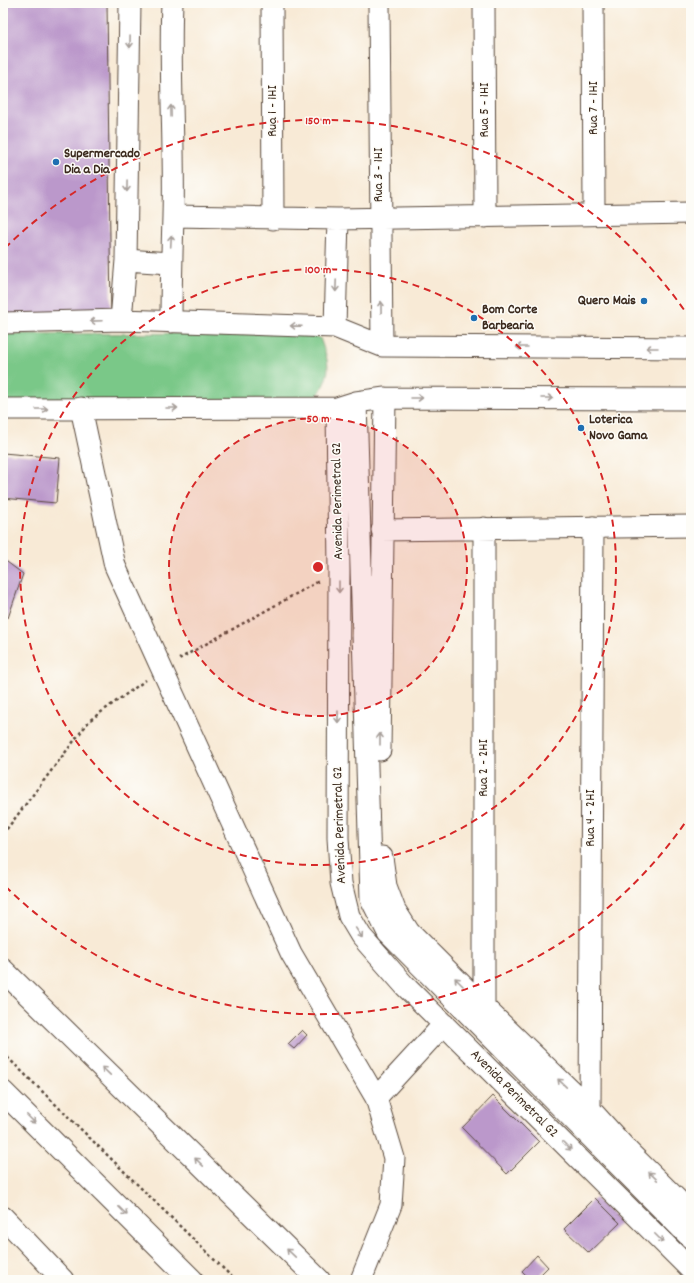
<svg xmlns="http://www.w3.org/2000/svg" width="694" height="1283" font-family="Dekko,sans-serif">
  <style>
    .green { fill: #7ac888; stroke: #5a7953 }
    .building { fill: #bb98cb }
    .lines { fill: none; stroke-linecap: round; stroke-linejoin: round }
    .minor-casing { stroke: #57473a; stroke-width: 23 }
    .highway-casing { stroke: #57473a; stroke-width: 24 }
    .path { stroke: #57473a; stroke-width: 2.5; stroke-dasharray: 3 3; stroke-linecap: butt }
    .minor { stroke: #fff; stroke-width: 21 }
    .highway { stroke: #fff; stroke-width: 22 }
    .oneway { stroke: #a79f9a }
    .ring { fill: none; stroke: #d62828; stroke-width: 2; stroke-dasharray: 7 5 }
    .poi-dot { fill: #1f6fb2; stroke: #fdfcf7; stroke-width: 1.5 }
    .labels { text-anchor: middle; dominant-baseline: central; stroke-width: 3; stroke-linejoin: round; paint-order: stroke }
    .street-label { font-size: 14px; fill: #3b2a1e; stroke: #fdfcf7 }
    .poi-label { font-size: 14px; font-weight: bold; fill: #3b2a1e; stroke: #fdfcf7; text-anchor: start }
    .centre { fill: #d62828; stroke: #fdfcf7; stroke-width: 2 }
    .ring-label { font-size: 12px; text-anchor: middle; font-weight: bold; fill: #d62828; stroke: #fdfcf7; stroke-width: 3; stroke-linejoin: round; paint-order: stroke }
  </style>
  <rect width="100%" height="100%" fill="#fdfcf7"/>
  <filter id="ink" filterUnits="userSpaceOnUse"><feTurbulence type="fractalNoise" baseFrequency=".025" numOctaves="2"/><feDisplacementMap in="SourceGraphic" scale="8" xChannelSelector="R" yChannelSelector="G"/><feConvolveMatrix kernelMatrix="1 2 1 2 8 2 1 2 1" color-interpolation-filters="sRGB"/></filter>
  <filter id="wash" filterUnits="userSpaceOnUse"><feTurbulence type="fractalNoise" baseFrequency=".012" numOctaves="4" result="noise"/><feDisplacementMap in="SourceGraphic" scale="16" xChannelSelector="R" yChannelSelector="G"/><feGaussianBlur stdDeviation="0.9" result="paint"/><feColorMatrix in="noise" values="0 0 0 0 0 0 0 0 0 0 0 0 0 0 0 0 0 1.4 0 .05"/><feComposite in="paint" operator="in"/></filter>
  <g filter="url(#wash)">
    <rect width="100%" height="100%" fill="#f8ead6"/>
    <path class="green" d="M 301,333 L 320,338 C 330,366 332,371 317,397 L 297,403 L 3,405 L 3,334 Z"/>
    <g id="blocks">
      <path class="building" d="M 3,3 L 107,3 L 111,320 L 3,322 Z
        M 3,453 L 60,458 L 56,503 L 3,498 Z
        M 3,559 L 23,574 L 8,618 L 3,614 Z
        M 302,1030 L 307,1035 L 294,1049 L 288,1044 Z
        M 493,1096 L 539,1142 L 507,1174 L 462,1128 Z
        M 595,1198 L 620,1223 L 589,1253 L 564,1229 Z
        M 537,1255 L 548,1267 L 535,1280 L 531,1280 L 522,1271 Z"/>
    </g>
  </g>
  <g filter="url(#ink)">
    <use href="#blocks" fill-opacity="0" stroke="#57473a" stroke-width="1"/>
    <g class="lines">
      <defs>
        <path id="minor" d="M 272,3 L 273,219
          M 379,3 L 382,346
          M 484,3 L 485,217
          M 593,3 L 594,214
          M 173,216 L 338,219 L 691,213
          M 126,260 L 170,263
          M 121,320 L 126,260 L 130,3
          M 171,322 C 171,286 172,251 173,216 C 175,145 169,74 172,3
          M 3,323 L 121,320 L 335,327 L 382,346 L 691,348
          M 335,327 L 338,219
          M 356,402 L 371,899 L 388,933 L 691,1238
          M 81,408 L 115,566 L 291,953 L 376,1098 L 394,1158 L 391,1205 L 361,1280
          M 337,408 L 339,570 L 338,838 L 341,883 L 349,916 L 361,936 L 405,986 L 691,1270
          M 3,409 L 337,408 L 356,402 L 385,398 L 691,399
          M 484,528 L 484,1007
          M 382,530 L 691,526
          M 380,750 L 385,398
          M 382,857 L 386,886 L 395,910 L 409,932 L 484,1007 L 590,1109 L 630,1153 L 691,1213
          M 376,1098 L 444,1024
          M 590,1109 L 593,527
          M 3,1217 L 63,1280"/>
        <path id="highway" d="M 3,970 L 319,1280
          M 3,1092 L 192,1280"/>
      </defs>
      <use href="#minor" class="minor-casing"/>
      <use href="#highway" class="highway-casing"/>
      <path class="path" d="M 179,659 L 319,581
        M 3,834 L 90,720 L 146,680
        M 3,1053 L 235,1280"/>
      <use href="#minor" class="minor"/>
      <use href="#highway" class="highway"/>
    </g>
    <defs><path id="oneway-shaft" d="M-6 0H5M1.5-3L5.5 0L1.5 3" fill="none" stroke-width="1.6" stroke-linecap="round" stroke-linejoin="round"/></defs>
    <g class="oneway">
      <use href="#oneway-shaft" transform="translate(130 42) rotate(91)"/>
      <use href="#oneway-shaft" transform="translate(171 111) rotate(-91)"/>
      <use href="#oneway-shaft" transform="translate(127 186) rotate(91)"/>
      <use href="#oneway-shaft" transform="translate(171 241) rotate(-87)"/>
      <use href="#oneway-shaft" transform="translate(336 286) rotate(92)"/>
      <use href="#oneway-shaft" transform="translate(381 307) rotate(-91)"/>
      <use href="#oneway-shaft" transform="translate(96 321) rotate(178)"/>
      <use href="#oneway-shaft" transform="translate(296 326) rotate(-178)"/>
      <use href="#oneway-shaft" transform="translate(522 347) rotate(-180)"/>
      <use href="#oneway-shaft" transform="translate(652 348) rotate(-180)"/>
      <use href="#oneway-shaft" transform="translate(417 398)"/>
      <use href="#oneway-shaft" transform="translate(547 398)"/>
      <use href="#oneway-shaft" transform="translate(172 408)"/>
      <use href="#oneway-shaft" transform="translate(42 409)"/>
      <use href="#oneway-shaft" transform="translate(339 587) rotate(90)"/>
      <use href="#oneway-shaft" transform="translate(338 717) rotate(90)"/>
      <use href="#oneway-shaft" transform="translate(380 739) rotate(-90)"/>
      <use href="#oneway-shaft" transform="translate(359 933) rotate(56)"/>
      <use href="#oneway-shaft" transform="translate(459 982) rotate(-135)"/>
      <use href="#oneway-shaft" transform="translate(106 1071) rotate(-136)"/>
      <use href="#oneway-shaft" transform="translate(562 1083) rotate(-136)"/>
      <use href="#oneway-shaft" transform="translate(31 1119) rotate(45)"/>
      <use href="#oneway-shaft" transform="translate(567 1146) rotate(45)"/>
      <use href="#oneway-shaft" transform="translate(199 1162) rotate(-136)"/>
      <use href="#oneway-shaft" transform="translate(653 1176) rotate(-136)"/>
      <use href="#oneway-shaft" transform="translate(123 1211) rotate(45)"/>
      <use href="#oneway-shaft" transform="translate(659 1238) rotate(45)"/>
      <use href="#oneway-shaft" transform="translate(291 1253) rotate(-136)"/>
    </g>
  </g>
  <circle cx="318" cy="567" r="149" fill="#d62828" fill-opacity=".12"/>
  <g class="ring">
    <circle cx="318" cy="567" r="149"/>
    <circle cx="318" cy="567" r="298"/>
    <path d="M691 814A447 447 0 0 1 5 886M5 248A447 447 0 0 1 691 320"/>
  </g>
  <g class="poi-dot">
    <circle cx="56" cy="162" r="4"/>
    <circle cx="644" cy="301" r="4"/>
    <circle cx="474" cy="318" r="4"/>
    <circle cx="581" cy="428" r="4"/>
  </g>
  <g class="labels">
    <g class="street-label">
      <text transform="translate(594 108) rotate(-90)">Rua 7 - 1HI</text>
      <text transform="translate(485 110) rotate(-90)">Rua 5 - 1HI</text>
      <text transform="translate(273 111) rotate(-90)">Rua 1 - 1HI</text>
      <text transform="translate(379 175) rotate(-90)">Rua 3 - 1HI</text>
      <text transform="translate(338 501) rotate(-91)">Avenida Perimetral G2</text>
      <text transform="translate(484 768) rotate(-90)">Rua 2 - 2HI</text>
      <text transform="translate(591 818) rotate(-90)">Rua 4 - 2HI</text>
      <text transform="translate(340 825) rotate(-92)">Avenida Perimetral G2</text>
      <text transform="translate(514 1094) rotate(45)">Avenida Perimetral G2</text>
    </g>
    <g class="poi-label">
      <text x="64" y="154">Supermercado<tspan x="64" dy="16">Dia a Dia</tspan></text>
      <text x="636" y="301" text-anchor="end">Quero Mais</text>
      <text x="482" y="310">Bom Corte<tspan x="482" dy="16">Barbearia</tspan></text>
      <text x="589" y="420">Loterica<tspan x="589" dy="16">Novo Gama</tspan></text>
    </g>
  </g>
  <circle cx="318" cy="567" r="6" class="centre"/>
  <g class="ring-label">
    <text x="318" y="124">150 m</text>
    <text x="318" y="273">100 m</text>
    <text x="318" y="422">50 m</text>
  </g>
  <rect width="694" height="1283" fill="none" stroke="#fdfcf7" stroke-width="16"/>
</svg>
